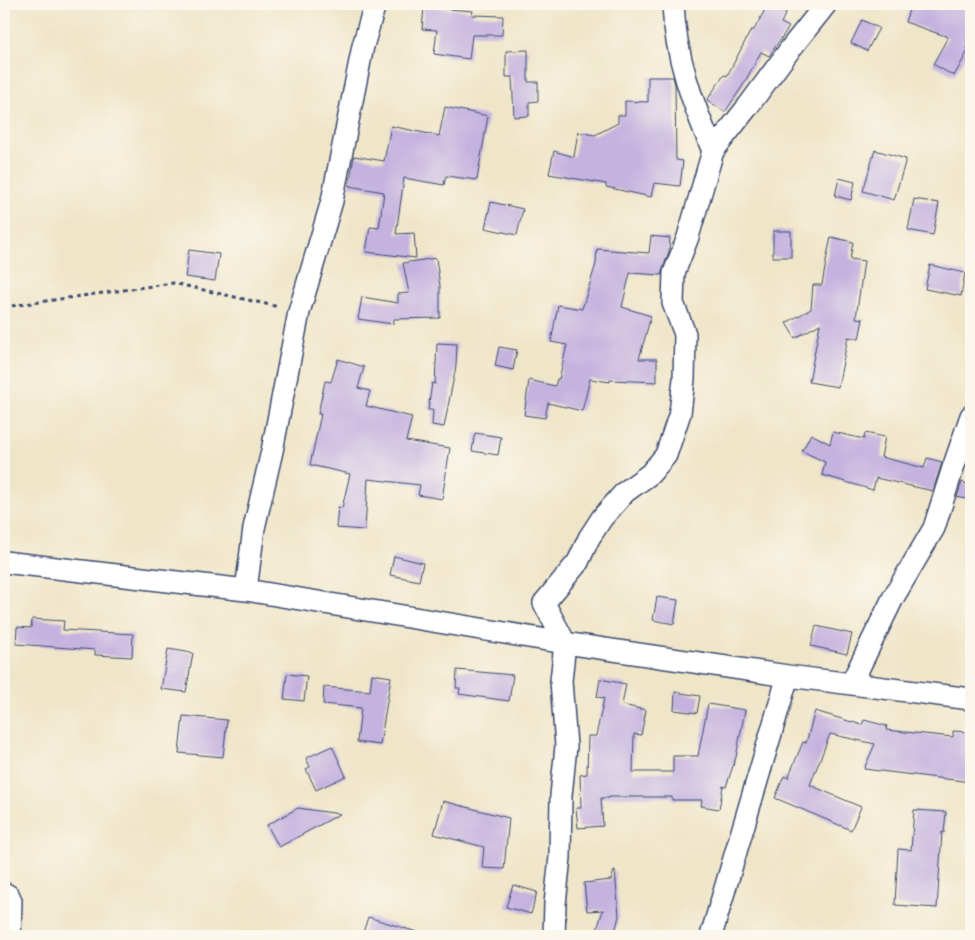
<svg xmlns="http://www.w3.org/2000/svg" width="975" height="940" font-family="'Gentium Book Plus',serif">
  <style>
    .building { fill: #c4b2df }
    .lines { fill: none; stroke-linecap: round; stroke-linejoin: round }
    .minor-casing { stroke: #3b4a6e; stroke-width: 24 }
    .path { stroke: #3b4a6e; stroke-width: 3; stroke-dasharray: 4 4; stroke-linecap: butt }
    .minor { stroke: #fff; stroke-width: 21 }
  </style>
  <rect width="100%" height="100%" fill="#fbf7ec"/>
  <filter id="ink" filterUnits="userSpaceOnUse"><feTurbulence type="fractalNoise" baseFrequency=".02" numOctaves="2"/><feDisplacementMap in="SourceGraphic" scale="10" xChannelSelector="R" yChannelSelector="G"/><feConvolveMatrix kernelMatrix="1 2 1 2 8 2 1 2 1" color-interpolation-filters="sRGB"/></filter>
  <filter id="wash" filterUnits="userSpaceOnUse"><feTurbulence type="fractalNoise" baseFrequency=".0096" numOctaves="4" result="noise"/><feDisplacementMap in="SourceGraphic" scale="20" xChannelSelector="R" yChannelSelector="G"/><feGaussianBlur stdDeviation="1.12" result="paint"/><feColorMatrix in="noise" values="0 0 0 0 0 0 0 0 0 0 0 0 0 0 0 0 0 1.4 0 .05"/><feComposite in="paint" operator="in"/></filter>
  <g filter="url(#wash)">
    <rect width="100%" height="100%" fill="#efe5c8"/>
    <g id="blocks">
      <path class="building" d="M 768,4 L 790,4 L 781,23 L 789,27 L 769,56 L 761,52 L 742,87 L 725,112 L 707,100 L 724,75 L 727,76 L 751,30 L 754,30 Z
        M 911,4 L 971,4 L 971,33 L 967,48 L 969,49 L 954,76 L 933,64 L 948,37 L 905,22 Z
        M 424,7 L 473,11 L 472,15 L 503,16 L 502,35 L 472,35 L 469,59 L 434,54 L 437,30 L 422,29 Z
        M 862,20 L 879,28 L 867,51 L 851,43 Z
        M 528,50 L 528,82 L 538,82 L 538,101 L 529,102 L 529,116 L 514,117 L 512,77 L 506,77 L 506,51 Z
        M 648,77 L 673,77 L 675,85 L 676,160 L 683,161 L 680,186 L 654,183 L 651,197 L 606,187 L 606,184 L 549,174 L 554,151 L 574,157 L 578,132 L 595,135 L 618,123 L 618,115 L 625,115 L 625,101 L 648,102 Z
        M 445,107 L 488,116 L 477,180 L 446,176 L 444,185 L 404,178 L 396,234 L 414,233 L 416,258 L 366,252 L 370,227 L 379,228 L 384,192 L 349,186 L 354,156 L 384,161 L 391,126 L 439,136 Z
        M 875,150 L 906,159 L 894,200 L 863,191 Z
        M 839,178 L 855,182 L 851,200 L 835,196 Z
        M 914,199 L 939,203 L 933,235 L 908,230 Z
        M 491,202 L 523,209 L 517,235 L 485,228 Z
        M 773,231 L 791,231 L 791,257 L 773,257 Z
        M 651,236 L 670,238 L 669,251 L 661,275 L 630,273 L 622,307 L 651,316 L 639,359 L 657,359 L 657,382 L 610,380 L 610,382 L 590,379 L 582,411 L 548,403 L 545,418 L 524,415 L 529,380 L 555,386 L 557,379 L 559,379 L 567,345 L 551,342 L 558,305 L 582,309 L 596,264 L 597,249 L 649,253 Z
        M 831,237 L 853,242 L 850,259 L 864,261 L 856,318 L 863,319 L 859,339 L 848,337 L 838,387 L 809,382 L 820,324 L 795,338 L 786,323 L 811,309 L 813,285 L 822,285 L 827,256 Z
        M 189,250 L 219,254 L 215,281 L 185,277 Z
        M 436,258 L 440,286 L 440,318 L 394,319 L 393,324 L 358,319 L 362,297 L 398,303 L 398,294 L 409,293 L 403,263 Z
        M 930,265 L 965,273 L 961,296 L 925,289 Z
        M 437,343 L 457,344 L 456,366 L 444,427 L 432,425 L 433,410 L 428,410 L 432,383 L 435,384 Z
        M 499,347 L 517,350 L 513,370 L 495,366 Z
        M 338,359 L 364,367 L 358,388 L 370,391 L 366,406 L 412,417 L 406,441 L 450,448 L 442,499 L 418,495 L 420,485 L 368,479 L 365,530 L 336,528 L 338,507 L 342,508 L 350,474 L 310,465 L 321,414 L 318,414 L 325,381 L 331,382 Z
        M 833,432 L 864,439 L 865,433 L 885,437 L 881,457 L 924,468 L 927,458 L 942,462 L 933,491 L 876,478 L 873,490 L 822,475 L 825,462 L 802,451 L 811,434 L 830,444 Z
        M 475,433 L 501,437 L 498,455 L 472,451 Z
        M 962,482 L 971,485 L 971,500 L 957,497 Z
        M 394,556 L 423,563 L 419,581 L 390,575 Z
        M 657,597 L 678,600 L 674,624 L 653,620 Z
        M 32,619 L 64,621 L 63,630 L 133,634 L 132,657 L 95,655 L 95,650 L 16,644 L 17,627 L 31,628 Z
        M 816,626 L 852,634 L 847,654 L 811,646 Z
        M 168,649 L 193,653 L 186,692 L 161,689 Z
        M 457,670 L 513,675 L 509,701 L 459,694 L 460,688 L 456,688 Z
        M 287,674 L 307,676 L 304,701 L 284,699 Z
        M 372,674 L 391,677 L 380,745 L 357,742 L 361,708 L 323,704 L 324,687 L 370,691 Z
        M 600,679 L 626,684 L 622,705 L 646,710 L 641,735 L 634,734 L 633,772 L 673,772 L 673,756 L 698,756 L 708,704 L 745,710 L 736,757 L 726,787 L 723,786 L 719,809 L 701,806 L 702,800 L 672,800 L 672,797 L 609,797 L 609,798 L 601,798 L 603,826 L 578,828 L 576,808 L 581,808 L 580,775 L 587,774 L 588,736 L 596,736 L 604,698 L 597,697 Z
        M 675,692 L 700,696 L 697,713 L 674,710 Z
        M 815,711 L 862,725 L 864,720 L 887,726 L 886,730 L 953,737 L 953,731 L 971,732 L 971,782 L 864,769 L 875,744 L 830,734 L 810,785 L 861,807 L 851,830 L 775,798 L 784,776 L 788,778 L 803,742 L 806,743 Z
        M 183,716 L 227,720 L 223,757 L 179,753 Z
        M 332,746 L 346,776 L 316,790 L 306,769 L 310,767 L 306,758 Z
        M 443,801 L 509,818 L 504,869 L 482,868 L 484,847 L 434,834 Z
        M 298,808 L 340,814 L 279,847 L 267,825 Z
        M 914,810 L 946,812 L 944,833 L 942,832 L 937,908 L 895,905 L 898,849 L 911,850 Z
        M 614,871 L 615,871 L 619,916 L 614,936 L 595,936 L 603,910 L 587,911 L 584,883 L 611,880 Z
        M 513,885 L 537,892 L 531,914 L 506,907 Z
        M 368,917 L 417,932 L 416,936 L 362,936 Z"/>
    </g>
  </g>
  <g filter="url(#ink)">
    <use href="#blocks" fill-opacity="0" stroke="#3b4a6e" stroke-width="1"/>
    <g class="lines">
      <defs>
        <path id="minor" d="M 673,4 C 675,56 693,104 713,151
          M 4,562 L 246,590 L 565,643 L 788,676 L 971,699
          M 246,590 L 254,528 L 272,451 L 299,312 L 332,201 L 363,46 L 375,4
          M 851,684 L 893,598 L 934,528 L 953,468 L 971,416
          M 4,893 L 9,896 L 11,901 L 10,936
          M 554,936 L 555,904 L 560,857 L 561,796 L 566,746 L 561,681 L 565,643 L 544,603 L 578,562 L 589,538 L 602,518 L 625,492 L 650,474 L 666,455 L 680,413 L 684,379 L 685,334 L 673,303 L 674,273 L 688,237 L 713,151 L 749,105 L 791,48 L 826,4
          M 711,936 L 788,676"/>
      </defs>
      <use href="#minor" class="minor-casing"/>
      <path class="path" d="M 4,307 L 173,283 L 279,307"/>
      <use href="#minor" class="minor"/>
    </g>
  </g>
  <rect width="975" height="940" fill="none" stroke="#fbf7ec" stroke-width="20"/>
</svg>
